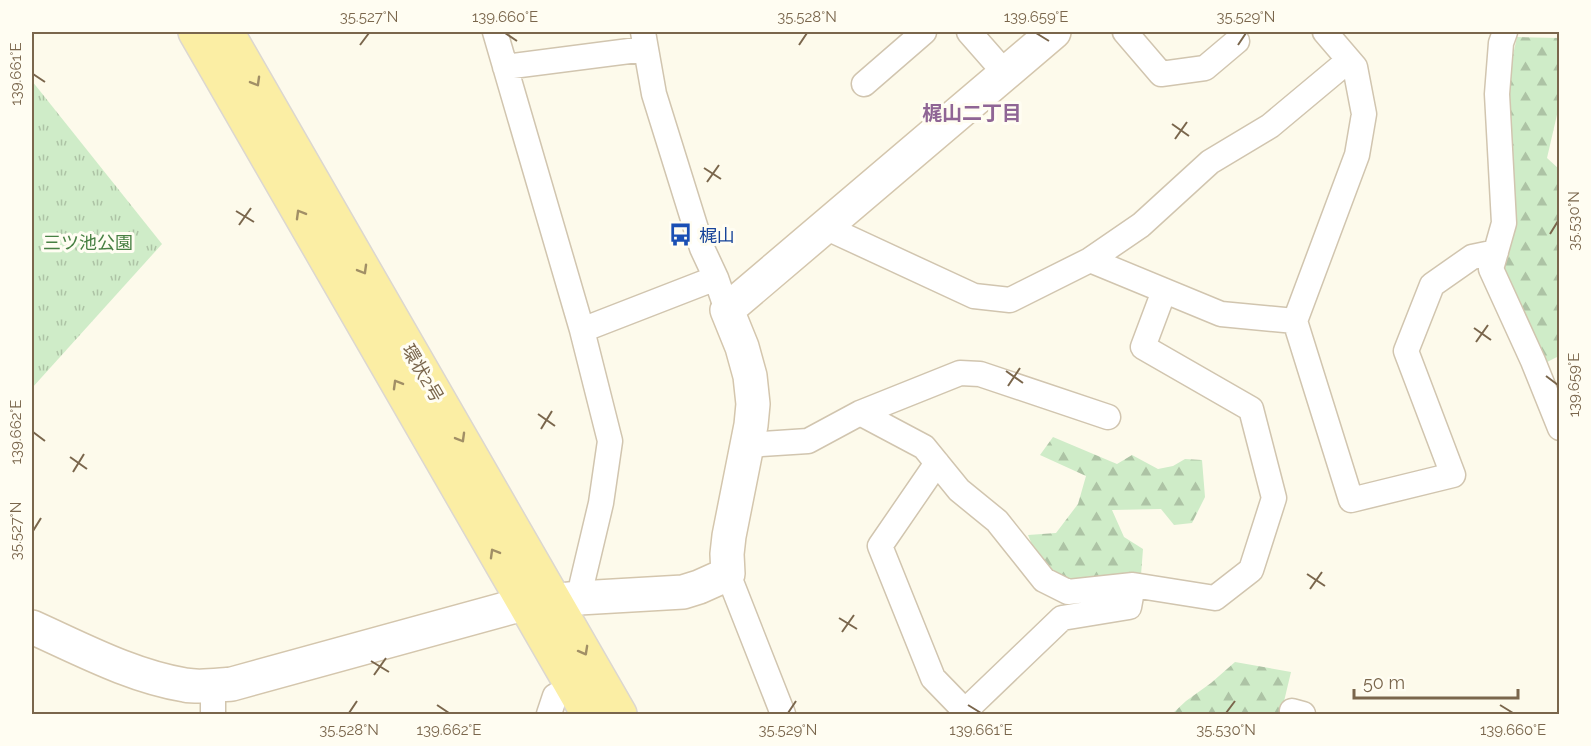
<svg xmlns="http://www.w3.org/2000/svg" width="1591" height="746" font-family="Raleway,'Noto Sans JP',sans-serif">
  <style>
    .forest { fill: url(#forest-firs) }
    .park { fill: url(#park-tufts) }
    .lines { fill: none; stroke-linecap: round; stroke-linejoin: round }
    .street-casing { stroke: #d1c5af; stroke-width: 27 }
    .secondary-casing { stroke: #d4c6ad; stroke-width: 36 }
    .primary-casing { stroke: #dcd7d0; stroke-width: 36 }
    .street { stroke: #fff; stroke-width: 24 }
    .secondary { stroke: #fff; stroke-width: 33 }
    .primary { stroke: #fbeea4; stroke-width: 33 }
    .oneway { stroke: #a18f66 }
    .ticks { fill: none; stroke: #7a664c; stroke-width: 2 }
    .labels { text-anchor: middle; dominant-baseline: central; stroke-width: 6; stroke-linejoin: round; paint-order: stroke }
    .transit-label { font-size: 18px; fill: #164399; stroke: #fffdf2; text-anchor: start }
    .park-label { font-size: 18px; fill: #488043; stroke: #fffdf2 }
    .street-label { font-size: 18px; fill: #7a664c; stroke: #fffdf2 }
    .neighbourhood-label { font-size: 20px; font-weight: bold; fill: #8f6595; stroke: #fffdf2 }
    .neatline { fill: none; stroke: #7a664c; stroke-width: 2 }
    .ticks-label { font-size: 15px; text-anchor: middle; fill: #7a664c }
  </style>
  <defs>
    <pattern id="forest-firs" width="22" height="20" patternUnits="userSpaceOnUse" patternTransform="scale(1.5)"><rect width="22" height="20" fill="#cfecc8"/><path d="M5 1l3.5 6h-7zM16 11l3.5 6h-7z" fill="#adc3a5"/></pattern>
    <pattern id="park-tufts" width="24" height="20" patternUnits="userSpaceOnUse" patternTransform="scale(1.5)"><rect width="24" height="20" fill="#cfecc8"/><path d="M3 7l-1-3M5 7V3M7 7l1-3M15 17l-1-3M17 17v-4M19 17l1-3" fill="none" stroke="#adc3a5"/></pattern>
  </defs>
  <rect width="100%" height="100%" fill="#fdfaeb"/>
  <path class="forest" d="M 1517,37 L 1559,38 L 1559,106 L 1547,158 L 1559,169 L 1559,356 L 1543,364 L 1501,276 L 1508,77 Z
    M 1053,437 L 1117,464 L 1132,455 L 1158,469 L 1173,466 L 1185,459 L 1202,460 L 1205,497 L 1192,523 L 1174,525 L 1161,509 L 1112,510 L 1124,537 L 1143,549 L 1141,575 L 1082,584 L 1059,576 L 1035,552 L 1028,535 L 1056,533 L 1078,504 L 1086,476 L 1040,455 Z
    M 1235,662 L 1291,672 L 1281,714 L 1172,714 L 1186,701 L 1211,683 Z"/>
  <path class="park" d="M 32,81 L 162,244 L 32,388 Z"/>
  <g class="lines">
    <defs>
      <path id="street" d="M 495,32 L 582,330 L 610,441 L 601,503 L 582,583 L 583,598
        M 643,32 L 654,94 L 702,248 L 716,278 L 727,310
        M 969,32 L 1005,73
        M 1125,32 L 1161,74 L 1205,68 L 1237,41
        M 1325,32 L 1355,67 L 1364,114 L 1357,155 L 1295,321 L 1351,500 L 1453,475 L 1406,351 L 1432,285 L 1472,257 L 1496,252
        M 1505,32 L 1501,43 L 1497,94 L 1504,223 L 1491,269 L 1533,361 L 1560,428
        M 505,67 L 645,49
        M 864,84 L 924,32
        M 825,227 L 974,296 L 1010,300 L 1090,260 L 1221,314 L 1295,321
        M 1090,260 L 1141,225 L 1210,162 L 1270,126 L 1349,60
        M 582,330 L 716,278
        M 860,413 L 924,447 L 959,490 L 997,521 L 1044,580 L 1068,592 L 1133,585
        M 748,445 L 808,441 L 860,413 L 960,373 L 980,374 L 1108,417
        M 937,463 L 880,546 L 933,678 L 965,711 L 1062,618 L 1129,607 L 1133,585 L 1215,598 L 1251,570 L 1274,498 L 1251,409 L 1143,347 L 1164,291
        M 728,574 L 783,714
        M 213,685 L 213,714
        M 1292,711 L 1303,714
        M 549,714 L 555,696 L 572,687"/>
      <path id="secondary" d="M 32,627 C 81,649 131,676 185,685 C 200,688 217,685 232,684 L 523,604 L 579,598 L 683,592 L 699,587 L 728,574 L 727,554 L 729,536 L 751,425 L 753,404 L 750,376 L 742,347 L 727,310 L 1054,32"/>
      <path id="primary" d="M 195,32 L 588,714
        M 227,32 L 620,714"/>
    </defs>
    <use href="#street" class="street-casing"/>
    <use href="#secondary" class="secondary-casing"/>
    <use href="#primary" class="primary-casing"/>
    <use href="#street" class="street"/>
    <use href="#secondary" class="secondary"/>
    <use href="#primary" class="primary"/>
  </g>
  <defs><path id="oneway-chevron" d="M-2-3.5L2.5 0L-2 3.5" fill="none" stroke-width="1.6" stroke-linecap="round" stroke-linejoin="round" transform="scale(1.5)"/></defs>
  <g class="oneway">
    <use href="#oneway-chevron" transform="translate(256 82) rotate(60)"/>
    <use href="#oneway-chevron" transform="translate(300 214) rotate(-120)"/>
    <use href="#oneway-chevron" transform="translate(363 270) rotate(60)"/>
    <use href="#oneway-chevron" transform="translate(397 384) rotate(-120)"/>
    <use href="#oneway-chevron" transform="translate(461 438) rotate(60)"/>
    <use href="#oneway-chevron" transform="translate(494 553) rotate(-120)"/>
    <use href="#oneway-chevron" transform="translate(584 651) rotate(61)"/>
  </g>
  <path class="ticks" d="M 505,33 L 517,41M 1036,33 L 1049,41M 360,45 L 369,33M 799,45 L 807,33M 1238,45 L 1246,33M 33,74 L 45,82M 1172,124 L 1189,136M 1175,139 L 1187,122M 704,168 L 721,179M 707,182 L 719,165M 236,211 L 254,222M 239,225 L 251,208M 1550,234 L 1558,221M 1474,328 L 1491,340M 1476,342 L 1488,325M 1006,371 L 1023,383M 1546,376 L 1558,385M 1008,386 L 1020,368M 538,414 L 555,426M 541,429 L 552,411M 33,432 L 45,441M 70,457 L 87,469M 73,472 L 84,454M 33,531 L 41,518M 1307,574 L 1325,586M 1310,589 L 1322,572M 839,618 L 857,629M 842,632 L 854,615M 371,661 L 389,672M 374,675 L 386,658M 437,705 L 449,713M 968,705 L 981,713M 1500,705 L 1513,713M 349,713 L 357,701M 788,713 L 796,701M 1226,713 L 1235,701"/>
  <defs>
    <symbol id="bus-bare" viewBox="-9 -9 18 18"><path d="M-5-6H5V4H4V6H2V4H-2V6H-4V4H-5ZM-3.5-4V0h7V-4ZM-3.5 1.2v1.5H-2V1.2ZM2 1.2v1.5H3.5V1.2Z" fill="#1a4fb4" stroke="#fffdf2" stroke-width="2.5" paint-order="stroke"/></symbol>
  </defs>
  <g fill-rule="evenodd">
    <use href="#bus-bare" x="664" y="218" width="33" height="33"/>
  </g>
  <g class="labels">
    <g class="transit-label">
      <text x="699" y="235">梶山</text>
    </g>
    <g class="park-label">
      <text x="88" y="242">三ツ池公園</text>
    </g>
    <g class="street-label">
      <text transform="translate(423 373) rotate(60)">環状2号</text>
    </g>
    <g class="neighbourhood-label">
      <text x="972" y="113">梶山二丁目</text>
    </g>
  </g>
  <rect width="1591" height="746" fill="none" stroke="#fffdf2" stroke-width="66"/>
  <path d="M1354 689v9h164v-9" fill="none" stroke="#7a664c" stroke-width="3"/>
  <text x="1363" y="689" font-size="18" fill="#7a664c" stroke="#fffdf2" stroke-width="4.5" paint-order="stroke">50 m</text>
  <rect x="33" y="33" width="1525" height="680" class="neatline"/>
  <g class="ticks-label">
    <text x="369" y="22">35.527°N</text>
    <text x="505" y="22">139.660°E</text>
    <text x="807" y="22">35.528°N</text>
    <text x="1036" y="22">139.659°E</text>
    <text x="1246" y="22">35.529°N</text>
    <text transform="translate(16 74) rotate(-90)" y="5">139.661°E</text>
    <text transform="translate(1574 221) rotate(-90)" y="5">35.530°N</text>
    <text transform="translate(1574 385) rotate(-90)" y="5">139.659°E</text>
    <text transform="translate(16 432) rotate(-90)" y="5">139.662°E</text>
    <text transform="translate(16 531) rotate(-90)" y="5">35.527°N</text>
    <text x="349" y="735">35.528°N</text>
    <text x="449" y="735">139.662°E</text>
    <text x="788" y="735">35.529°N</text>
    <text x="981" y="735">139.661°E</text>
    <text x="1226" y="735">35.530°N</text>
    <text x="1513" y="735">139.660°E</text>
  </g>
</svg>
